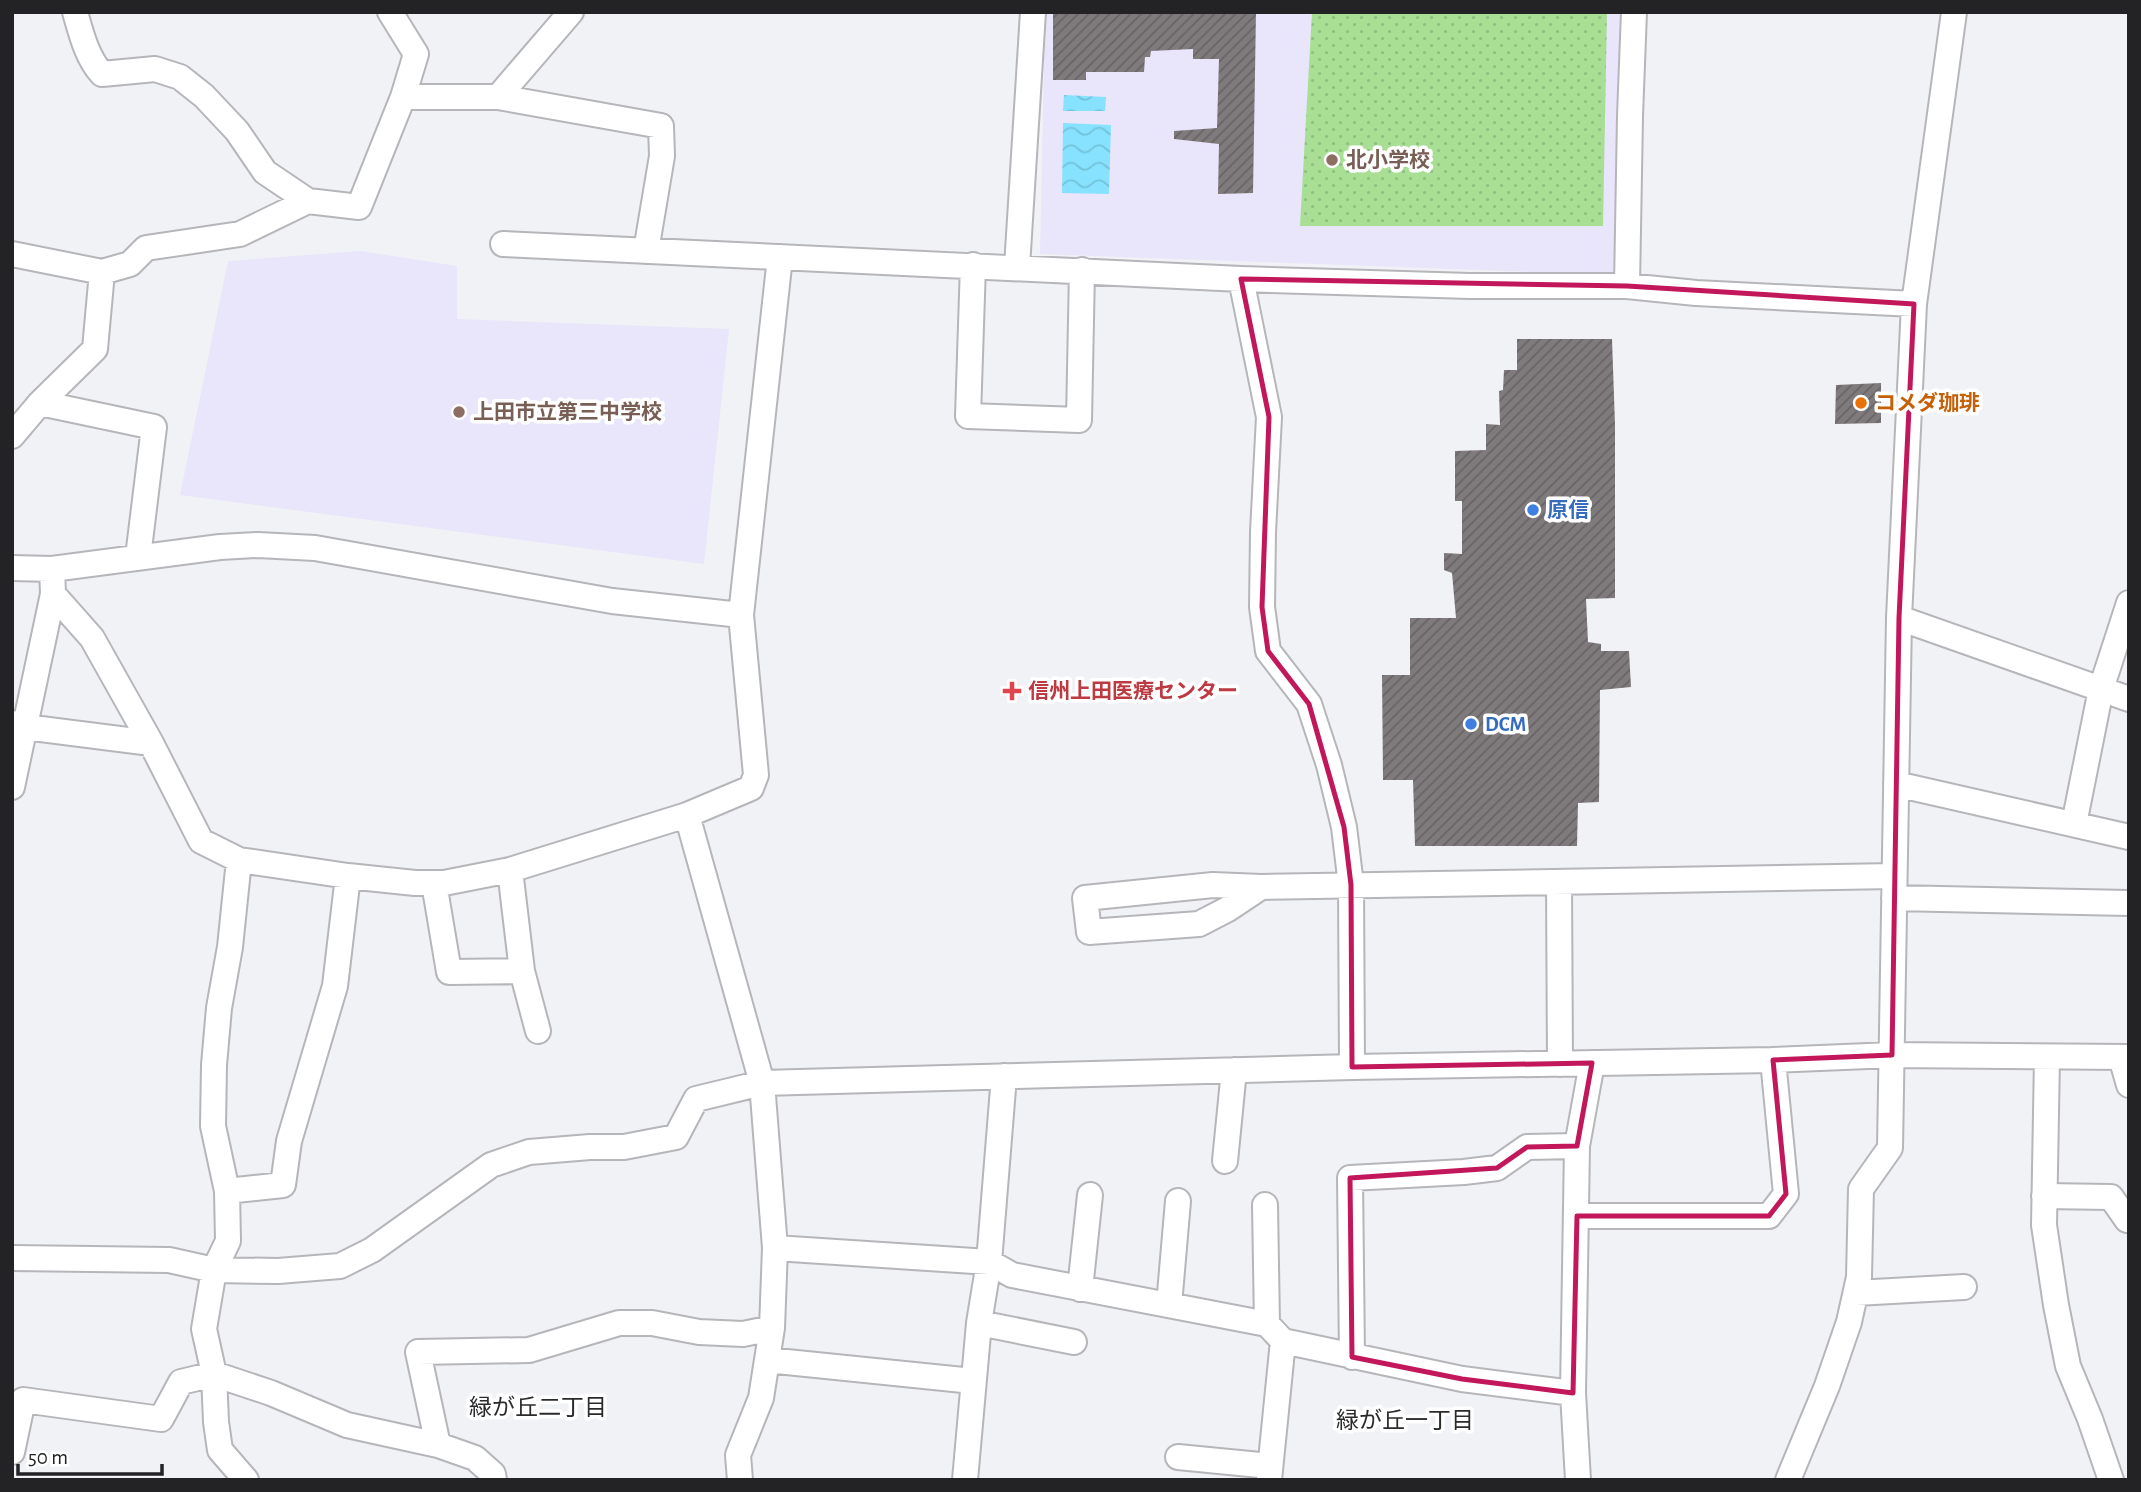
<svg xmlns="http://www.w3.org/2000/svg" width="2141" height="1492" font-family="'Alegreya Sans','Noto Sans JP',sans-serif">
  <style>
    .education { fill: #e9e5fb }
    .grass { fill: url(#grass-dots) }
    .water { fill: url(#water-waves) }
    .building { fill: url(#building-hatch) }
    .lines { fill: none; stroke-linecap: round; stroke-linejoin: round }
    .minor-casing { stroke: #b6b6ba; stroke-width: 28 }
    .minor { stroke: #fff; stroke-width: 24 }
    .marked { fill: none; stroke: #c2185b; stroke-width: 5; stroke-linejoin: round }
    .education-dot { fill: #8d6e63; stroke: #fff; stroke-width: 2.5 }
    .food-dot { fill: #e8710a; stroke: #fff; stroke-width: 2.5 }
    .shop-dot { fill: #3f7fe0; stroke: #fff; stroke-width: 2.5 }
    .health-dot { fill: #e0444e; stroke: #fff; stroke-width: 2.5 }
    .labels { text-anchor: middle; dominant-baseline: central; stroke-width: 7; stroke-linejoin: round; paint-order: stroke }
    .education-label { font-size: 21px; font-weight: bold; fill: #785e54; stroke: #fff; text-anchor: start }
    .food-label { font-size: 21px; font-weight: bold; fill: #c56008; stroke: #fff; text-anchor: start }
    .shop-label { font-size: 21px; font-weight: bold; fill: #366cbe; stroke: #fff; text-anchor: start }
    .health-label { font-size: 21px; font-weight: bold; fill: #be3a42; stroke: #fff; text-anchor: start }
    .neighbourhood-label { font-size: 23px; fill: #2b2b2d; stroke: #fff }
  </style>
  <defs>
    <pattern id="grass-dots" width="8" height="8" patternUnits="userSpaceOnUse" patternTransform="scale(1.75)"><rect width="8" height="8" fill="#a8df95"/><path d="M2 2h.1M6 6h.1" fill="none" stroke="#90bf80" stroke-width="1.8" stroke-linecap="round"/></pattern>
    <pattern id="water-waves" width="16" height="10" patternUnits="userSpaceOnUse" patternTransform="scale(1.75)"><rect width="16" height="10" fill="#86e2fe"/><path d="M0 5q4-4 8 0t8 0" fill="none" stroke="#73c2da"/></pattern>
    <pattern id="building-hatch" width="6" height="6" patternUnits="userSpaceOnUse" patternTransform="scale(1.75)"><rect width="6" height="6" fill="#7f7b7d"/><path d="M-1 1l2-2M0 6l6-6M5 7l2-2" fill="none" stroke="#686466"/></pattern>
  </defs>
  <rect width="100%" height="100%" fill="#f1f2f5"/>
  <path class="education" d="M 1045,12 L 1628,12 L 1618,275 L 1040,254 Z
    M 360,251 L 457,266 L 457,319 L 729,329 L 704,564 L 180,495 L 228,261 Z"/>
  <path class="grass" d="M 1312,12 L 1607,12 L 1603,226 L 1300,226 Z"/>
  <path class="water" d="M 1064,95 L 1106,97 L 1105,111 L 1063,111 Z
    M 1063,123 L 1111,125 L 1109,194 L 1062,193 Z"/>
  <path class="building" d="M 1053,12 L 1256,12 L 1253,193 L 1218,194 L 1219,144 L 1174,139 L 1174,131 L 1217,128 L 1219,59 L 1193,59 L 1193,49 L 1151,51 L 1150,57 L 1145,57 L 1144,72 L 1086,72 L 1086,80 L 1053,80 Z
    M 1517,339 L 1612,339 L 1615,425 L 1615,598 L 1586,599 L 1588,642 L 1601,644 L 1601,651 L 1629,651 L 1631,687 L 1600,690 L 1599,802 L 1578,803 L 1577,846 L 1415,846 L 1413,780 L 1383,780 L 1382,675 L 1410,675 L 1410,618 L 1456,618 L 1452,573 L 1444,570 L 1444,553 L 1462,554 L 1462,501 L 1455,501 L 1455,451 L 1486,450 L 1486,424 L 1500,425 L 1499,391 L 1503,390 L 1504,370 L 1517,370 Z
    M 1881,383 L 1881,423 L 1835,424 L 1836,385 Z"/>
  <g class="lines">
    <defs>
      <path id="minor" d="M 75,12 C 81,33 87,58 102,74 L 155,69 L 180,77 L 204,96 L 237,131 L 265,172 L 308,201 L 359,207 L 403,97 L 498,97 L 661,126 L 662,156 L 646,251
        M 390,12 L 416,54 L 403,97
        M 498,97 L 571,12
        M 503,244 L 1241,279 L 1470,286 L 1627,286 L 1696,293 L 1914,304
        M 12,254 L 102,272
        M 973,265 L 968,416 L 1079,420 L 1082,270
        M 1017,267 L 1033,12
        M 1241,279 L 1269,417 L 1263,532 L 1262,607 L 1268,651 L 1309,704 L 1329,765 L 1344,827 L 1351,885 L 1352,1067
        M 1627,286 L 1630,116 L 1634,12
        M 40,403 L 154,427 L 138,557
        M 12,436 L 40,403 L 95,349 L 102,272 L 130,264 L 146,248 L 240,234 L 308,201
        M 12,568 L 52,569 L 53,594 L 12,787
        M 52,569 L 220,547 L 258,545 L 315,548 L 612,601 L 741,615
        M 53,594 L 92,638 L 151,743 L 201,841 L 239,860 L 348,876 L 415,883 L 444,883 L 510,870 L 687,815 L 751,788 L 756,775 L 741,615 L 780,257
        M 1899,618 L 2129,699
        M 12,723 L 25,727 L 151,743
        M 1896,784 L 2129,837
        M 687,815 L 762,1083 L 775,1248 L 772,1328 L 761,1398 L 738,1455 L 740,1480
        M 2074,824 L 2101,689 L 2129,603
        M 239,860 L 230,947 L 219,1008 L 214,1065 L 213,1126 L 227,1191 L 228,1241 L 214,1270 L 204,1329 L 214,1374 L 216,1422 L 220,1450 L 246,1480
        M 510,870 L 522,971
        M 1559,882 L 1560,1064
        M 434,883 L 449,972 L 522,971 L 538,1031
        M 1213,885 L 1261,887 L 1228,909 L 1199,924 L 1089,932 L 1085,898 Z
        M 1261,887 L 1894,876
        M 1894,898 L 2129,903
        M 2047,1057 L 2044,1225 L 2056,1305 L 2068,1366 L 2090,1419 L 2111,1480
        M 2121,1057 L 2129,1085
        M 1225,1161 L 1234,1070
        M 227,1191 L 283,1185 L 289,1141 L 335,986 L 348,876
        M 2044,1196 L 2111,1197 L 2127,1220
        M 1265,1205 L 1267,1324 L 1283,1341 L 1462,1379 L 1573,1393
        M 1577,1216 L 1769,1216 L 1786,1194 L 1773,1060
        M 775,1248 L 989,1262 L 1012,1275 L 1267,1324
        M 12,1258 L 169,1260 L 214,1270 L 278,1271 L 340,1266 L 372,1250 L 491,1165 L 529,1152 L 590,1147 L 624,1147 L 676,1137 L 696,1099 L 762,1083 L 1352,1067 L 1773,1060 L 1892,1055 L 2129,1057
        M 1080,1289 L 1090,1195
        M 1856,1293 L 1964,1287
        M 1169,1305 L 1178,1201
        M 979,1323 L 1074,1342
        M 1352,1357 L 1350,1178 L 1464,1172 L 1497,1168 L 1527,1147 L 1577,1146
        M 767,1360 L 973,1381
        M 438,1445 L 418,1352 L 529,1350 L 619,1323 L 652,1323 L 699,1332 L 743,1334 L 772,1328
        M 12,1452 L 23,1400 L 161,1419 L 181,1382 L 214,1374 L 271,1393 L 347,1425 L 438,1445 L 475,1458 L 493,1474 L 494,1480
        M 1178,1457 L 1270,1466
        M 965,1480 L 979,1323 L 989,1262 L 1004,1076
        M 1269,1480 L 1283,1341
        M 1578,1480 L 1573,1393 L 1577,1146 L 1592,1063
        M 1788,1480 L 1827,1386 L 1849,1322 L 1859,1277 L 1861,1189 L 1890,1148 L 1899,618 L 1914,304 L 1954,12"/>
    </defs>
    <use href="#minor" class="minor-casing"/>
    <use href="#minor" class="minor"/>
  </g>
  <path class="marked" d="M 1241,279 L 1627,286 L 1914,304 L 1899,618 L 1892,1055 L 1773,1060 L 1786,1194 L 1769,1216 L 1577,1216 L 1573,1393 L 1462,1379 L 1352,1357 L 1350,1178 L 1497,1168 L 1527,1147 L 1577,1146 L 1592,1063 L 1352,1067 L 1351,885 L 1344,827 L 1309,704 L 1268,651 L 1262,607 L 1269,417 Z"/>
  <g class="education-dot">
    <circle cx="1332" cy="160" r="7"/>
    <circle cx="459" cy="412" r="7"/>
  </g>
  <circle class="food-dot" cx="1861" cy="403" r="7"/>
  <g class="shop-dot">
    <circle cx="1533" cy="510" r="7"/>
    <circle cx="1471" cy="724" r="7"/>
  </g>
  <path class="health-dot" d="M1008.5 680.5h7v7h7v7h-7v7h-7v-7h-7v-7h7z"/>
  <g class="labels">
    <g class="education-label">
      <text x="1346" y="160">北小学校</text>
      <text x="473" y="412">上田市立第三中学校</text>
    </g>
    <g class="food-label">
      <text x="1875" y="403">コメダ珈琲</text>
    </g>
    <g class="shop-label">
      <text x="1547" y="510">原信</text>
      <text x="1485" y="724">DCM</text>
    </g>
    <g class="health-label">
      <text x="1028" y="691">信州上田医療センター</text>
    </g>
    <g class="neighbourhood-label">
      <text x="538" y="1408">緑が丘二丁目</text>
      <text x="1405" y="1421">緑が丘一丁目</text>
    </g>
  </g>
  <rect width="2141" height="1492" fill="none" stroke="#232325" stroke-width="28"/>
  <path d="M18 1464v10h144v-10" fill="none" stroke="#232325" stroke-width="3.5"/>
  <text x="28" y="1464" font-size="21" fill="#232325" stroke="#ffffff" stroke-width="5" paint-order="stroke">50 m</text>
</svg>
